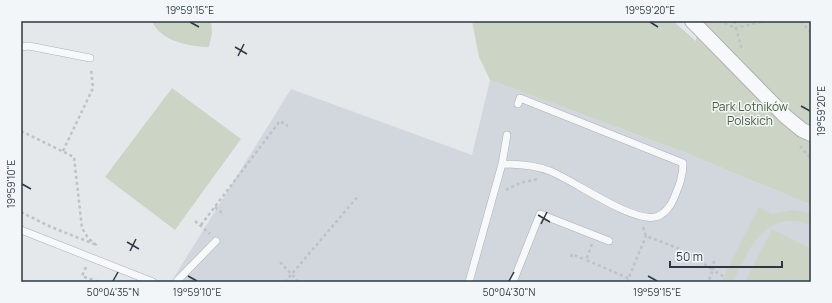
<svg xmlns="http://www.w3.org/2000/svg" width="832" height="303" font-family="Manrope,sans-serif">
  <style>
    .built { fill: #d2d7dd }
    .green { fill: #ccd5c5 }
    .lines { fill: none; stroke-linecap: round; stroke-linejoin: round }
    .lane-casing { stroke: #a9b0b5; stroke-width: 8 }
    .street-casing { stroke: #a9b0b5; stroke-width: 16 }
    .path { stroke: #bdc2c6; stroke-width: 2.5; stroke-dasharray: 3 3; stroke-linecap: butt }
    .lane { stroke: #f6f8f9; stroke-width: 7 }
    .street { stroke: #f6f8f9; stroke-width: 14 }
    .ticks { fill: none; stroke: #2c3843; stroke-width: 1.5 }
    .labels { text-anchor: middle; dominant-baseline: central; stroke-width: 3; stroke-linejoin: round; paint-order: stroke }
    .park-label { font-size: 12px; fill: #475f39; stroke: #f3f6f8 }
    .neatline { fill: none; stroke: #2c3843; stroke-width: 1.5 }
    .ticks-label { font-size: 10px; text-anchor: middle; fill: #2c3843 }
  </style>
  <rect width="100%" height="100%" fill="#e4e8eb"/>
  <path class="built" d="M 490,80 L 686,153 L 811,205 L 811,282 L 171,282 L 291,89 L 472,155 Z"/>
  <path class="green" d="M 152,21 L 211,21 L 212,33 L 209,47 C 190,47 160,41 152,21 Z
    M 472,21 L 673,21 L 696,41 L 697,21 L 811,21 L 811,205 L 686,153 L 490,80 L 479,57 Z
    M 172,88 L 241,139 L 175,230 L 105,177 Z
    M 759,207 L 772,214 L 793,210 L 811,213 L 811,225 C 765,208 749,249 733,282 L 721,282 Z
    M 772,229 L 811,249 L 811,282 L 745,282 Z"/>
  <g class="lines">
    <defs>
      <path id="lane" d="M 21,47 L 29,46 L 90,58
        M 502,164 L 507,135
        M 21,230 L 153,282
        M 176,282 L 216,241
        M 469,282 L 502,164 C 519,164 534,165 550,171 C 575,181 631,222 655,217 C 664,215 671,206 674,198 C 679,186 683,177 683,163 L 520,98 L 518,104
        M 513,282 L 540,214 L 609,241"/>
      <path id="street" d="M 692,21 L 785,116 L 802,130 L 811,134"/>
    </defs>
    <use href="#lane" class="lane-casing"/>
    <use href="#street" class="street-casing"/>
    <path class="path" d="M 719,21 L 736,28 L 742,50
      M 734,21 L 736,28 L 765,21
      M 801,21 L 811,33
      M 21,131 L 74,157 L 82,228 L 88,238 L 96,245 L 95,248
      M 800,146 L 811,159
      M 63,151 L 93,88 L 91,68
      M 506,190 L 520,183 L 538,179
      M 215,207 L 222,213
      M 21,212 L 51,227 L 94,244
      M 195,221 L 210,234
      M 201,225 L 280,121 L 288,126
      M 643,227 L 646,236 L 680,249
      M 592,244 L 586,260 L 628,278
      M 684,251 L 713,270 L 708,282
      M 571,257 L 572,254 L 586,260
      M 714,261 L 713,270 L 723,276
      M 280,262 L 299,282
      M 86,267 L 82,276 L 99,282
      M 285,282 L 359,195
      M 627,282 L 646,236"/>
    <use href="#lane" class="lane"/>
    <use href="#street" class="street"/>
  </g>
  <path class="ticks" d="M 190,22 L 199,27M 650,22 L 658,27M 235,47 L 247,54M 238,56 L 244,44M 801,106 L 810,111M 22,184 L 31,189M 538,215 L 550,222M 541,224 L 547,212M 127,242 L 139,249M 130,251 L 136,239M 188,276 L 197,281M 648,276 L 657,281M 113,281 L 118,272M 509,281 L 514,272"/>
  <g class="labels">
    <g class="park-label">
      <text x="750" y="106">Park Lotników<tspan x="750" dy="14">Polskich</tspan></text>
    </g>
  </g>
  <rect width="832" height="303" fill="none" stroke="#f3f6f8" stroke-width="44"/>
  <path d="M670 261v6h112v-6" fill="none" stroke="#2c3843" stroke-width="2"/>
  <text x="676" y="261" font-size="12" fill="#2c3843" stroke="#f3f6f8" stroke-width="3" paint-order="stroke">50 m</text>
  <rect x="22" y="22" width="788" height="259" class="neatline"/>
  <g class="ticks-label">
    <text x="190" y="14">19°59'15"E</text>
    <text x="650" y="14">19°59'20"E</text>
    <text transform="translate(821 111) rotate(-90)" y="4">19°59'20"E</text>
    <text transform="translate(11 184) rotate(-90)" y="4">19°59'10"E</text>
    <text x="113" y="296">50°04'35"N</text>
    <text x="197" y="296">19°59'10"E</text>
    <text x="509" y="296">50°04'30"N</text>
    <text x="657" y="296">19°59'15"E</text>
  </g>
</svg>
